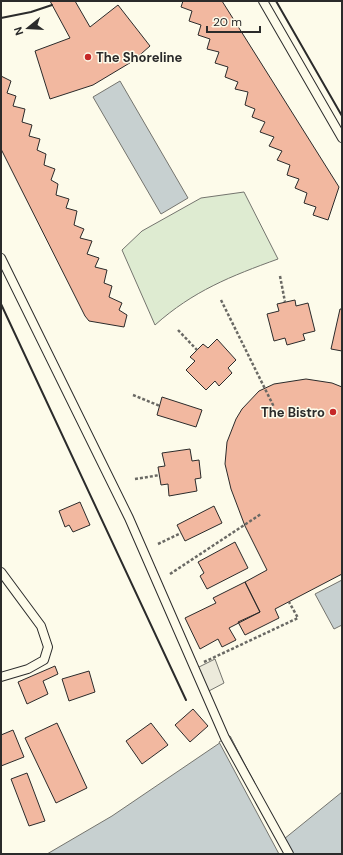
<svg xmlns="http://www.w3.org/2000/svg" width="343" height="855" font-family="'DM Sans',sans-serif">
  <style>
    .green { fill: #deebd1; stroke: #74746e }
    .parking { fill: #eceadb; stroke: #74746e }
    .water { fill: #c7d0d0; stroke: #74746e }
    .pier { fill: #fdfbea; stroke: #74746e }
    .building { fill: #f2b8a0; stroke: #2b2b2b }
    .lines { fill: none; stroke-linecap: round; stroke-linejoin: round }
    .lane-casing { stroke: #2b2b2b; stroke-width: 10 }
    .path { stroke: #6a6964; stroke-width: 2.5; stroke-dasharray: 3 2; stroke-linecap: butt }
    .lane { stroke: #fdfbea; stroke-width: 8 }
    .wall { stroke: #2b2b2b; stroke-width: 2 }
    .poi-dot { fill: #c62828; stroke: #fdfbea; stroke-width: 1.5 }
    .labels { text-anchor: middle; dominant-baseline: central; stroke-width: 3; stroke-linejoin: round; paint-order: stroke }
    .poi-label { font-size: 13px; font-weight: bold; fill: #2b2b2b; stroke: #fdfbea; text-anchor: start }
  </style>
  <rect width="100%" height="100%" fill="#fdfbea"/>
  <path class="green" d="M 244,192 L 278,259 C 231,276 193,291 155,325 L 122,250 L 142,231 L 201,198 Z"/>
  <path class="parking" d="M 215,659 L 224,683 L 207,692 L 197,668 Z"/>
  <path class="water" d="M 120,81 L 188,198 L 161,214 L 93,97 Z
    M 342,580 L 342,625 L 334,629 L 315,594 Z
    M 230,736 L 284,839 L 342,792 L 342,854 L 47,854 L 112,816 Z"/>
  <path class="pier" d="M 230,736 L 256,787 L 292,854 L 279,854 L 219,742 Z"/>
  <path class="building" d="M 50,1 L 75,1 L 90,27 L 118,5 L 150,46 L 133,61 L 93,85 L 50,99 L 35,51 L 70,38 Z
    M 183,1 L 222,1 L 339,187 L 328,220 L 313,215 L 316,207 L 304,203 L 307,193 L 295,188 L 299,179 L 287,175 L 290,165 L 277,160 L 282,151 L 269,146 L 274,137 L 260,132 L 265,122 L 252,117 L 255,109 L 245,105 L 248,92 L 235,89 L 238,82 L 225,77 L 228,67 L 215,63 L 219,52 L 207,49 L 210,39 L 198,35 L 201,25 L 189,21 L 192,11 L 181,7 Z
    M 1,76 L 11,81 L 7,93 L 16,96 L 13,106 L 25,109 L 22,122 L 32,125 L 29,136 L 40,139 L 37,150 L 46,154 L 44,165 L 55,169 L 51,180 L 58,184 L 56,195 L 69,199 L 66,208 L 77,211 L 74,225 L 84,229 L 80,238 L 92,241 L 87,254 L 99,258 L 95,267 L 107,270 L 104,283 L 112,286 L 109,297 L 122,303 L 119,310 L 127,315 L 124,327 L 89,321 L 85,316 L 1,149 Z
    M 295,300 L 296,306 L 308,303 L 315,331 L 303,334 L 305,340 L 287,345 L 285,338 L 274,341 L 267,314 L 279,311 L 277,304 Z
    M 340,309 L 342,309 L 342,351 L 331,349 Z
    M 217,339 L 236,360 L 228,368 L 232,373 L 219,386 L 215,381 L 206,390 L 186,370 L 195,361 L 190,357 L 203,344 L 208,348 Z
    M 306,379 L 332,383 L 342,387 L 342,574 L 275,609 L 279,618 L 245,635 L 238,622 L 260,612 L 245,582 L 267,570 L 245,526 L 231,489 L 225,464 L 227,442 L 236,419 L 242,409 L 259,391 L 274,384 Z
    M 162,397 L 202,410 L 196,427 L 157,415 Z
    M 190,449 L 192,461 L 199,460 L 201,478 L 195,479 L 197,491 L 169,496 L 168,484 L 161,485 L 158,467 L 165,466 L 162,453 Z
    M 80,502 L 90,525 L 73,532 L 69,525 L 65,527 L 59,511 Z
    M 214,506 L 222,523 L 185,541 L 177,525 Z
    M 235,542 L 248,568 L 207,589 L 200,576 L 204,573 L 198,562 Z
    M 245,582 L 260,612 L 229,628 L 236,640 L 222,647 L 218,639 L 200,649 L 185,618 L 216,603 L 213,598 Z
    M 55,666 L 58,674 L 43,681 L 48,694 L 27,704 L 18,682 Z
    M 89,671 L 95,692 L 69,701 L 62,679 Z
    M 193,709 L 208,726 L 190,742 L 175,725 Z
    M 57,723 L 87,788 L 56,803 L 25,738 Z
    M 151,723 L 168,745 L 142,764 L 126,741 Z
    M 13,730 L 24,757 L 1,766 L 1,735 Z
    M 27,773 L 45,821 L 29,826 L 11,779 Z"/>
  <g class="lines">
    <defs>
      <path id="lane" d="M 263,1 L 342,138
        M 1,258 L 129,518 L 225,738 L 289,854
        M 1,572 L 41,626 L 48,647 L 44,660 L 28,669 L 1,677"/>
    </defs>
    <use href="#lane" class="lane-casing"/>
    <path class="path" d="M 280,276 L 285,302
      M 221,300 L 274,407
      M 178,330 L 197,350
      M 133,395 L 160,406
      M 135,479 L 160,475
      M 158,544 L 181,533
      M 170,574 L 261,514
      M 204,662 L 298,618 L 289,602"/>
    <use href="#lane" class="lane"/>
    <path class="wall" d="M 276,1 L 342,116
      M 1,18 L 31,12 L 52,5
      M 1,304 L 186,700"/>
  </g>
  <g class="poi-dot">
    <circle cx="88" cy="57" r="4"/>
    <circle cx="333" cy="412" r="4"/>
  </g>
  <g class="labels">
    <g class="poi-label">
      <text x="96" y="57">The Shoreline</text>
      <text x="325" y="412" text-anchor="end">The Bistro</text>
    </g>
  </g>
  <rect width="343" height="855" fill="none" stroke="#2b2b2b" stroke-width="4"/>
  <g transform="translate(28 28) rotate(252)" stroke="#fdfbea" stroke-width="3" paint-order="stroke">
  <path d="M0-3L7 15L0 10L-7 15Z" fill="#2b2b2b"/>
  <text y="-6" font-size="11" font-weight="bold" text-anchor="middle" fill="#2b2b2b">N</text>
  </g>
  <path d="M207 26v6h53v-6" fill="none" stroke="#2b2b2b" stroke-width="2"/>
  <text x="213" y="26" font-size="12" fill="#2b2b2b" stroke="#fdfbea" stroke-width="3" paint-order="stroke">20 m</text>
</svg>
